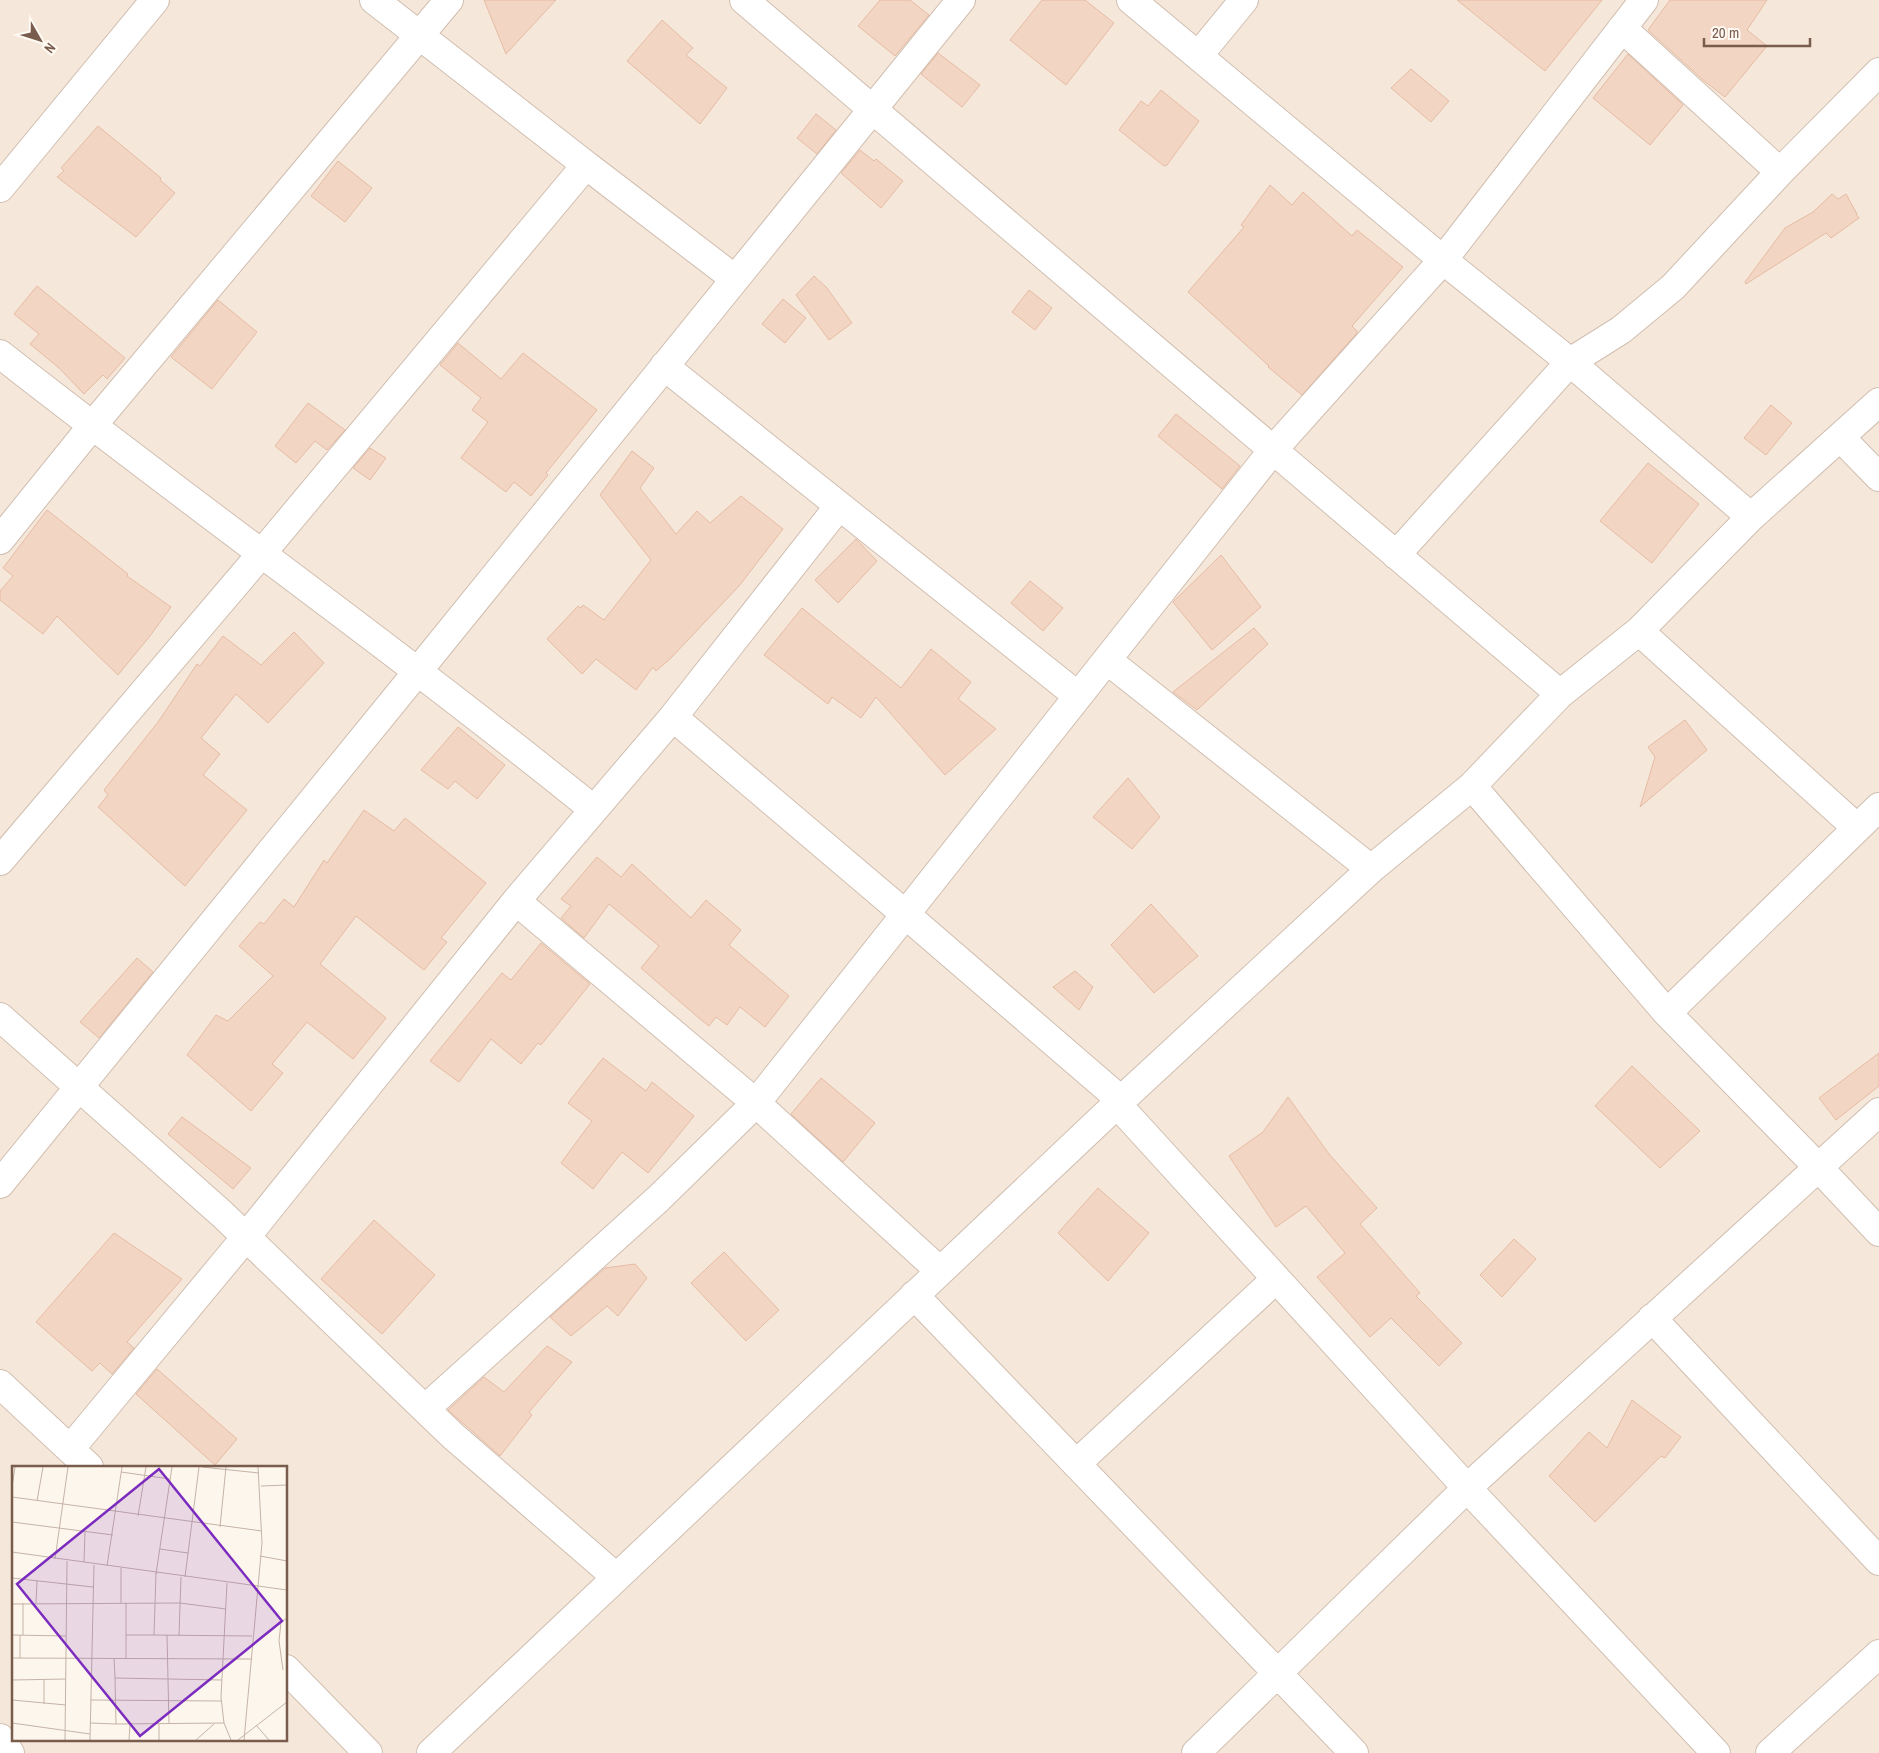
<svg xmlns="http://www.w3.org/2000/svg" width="1879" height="1753" font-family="'Archivo Narrow',sans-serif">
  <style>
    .residential { fill: #f5e8da; fill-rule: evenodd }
    .building { fill: #f3d5c3; stroke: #e6bba3 }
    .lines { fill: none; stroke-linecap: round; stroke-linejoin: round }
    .minor-casing { stroke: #d1beb0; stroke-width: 30 }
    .minor { stroke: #fff; stroke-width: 28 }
    .inset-road { fill: none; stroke: #c5b3a7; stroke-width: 1 }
    .view { fill: #7b2cbf; fill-opacity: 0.15; stroke: #7b2cbf; stroke-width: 2.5 }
    .inset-edge { fill: none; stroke: #7a5c4d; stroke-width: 2.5 }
  </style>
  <rect width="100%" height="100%" fill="#fdf6ec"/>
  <path class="residential" d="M 0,0 L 1879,0 L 1879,1753 L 0,1753 ZM 14,1467 L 286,1467 L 286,1739 L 14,1739 Z"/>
  <path class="building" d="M 484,0 L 556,0 L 506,54 Z
    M 880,0 L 910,0 L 929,15 L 895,56 L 858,26 Z
    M 1042,0 L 1085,0 L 1114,23 L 1066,85 L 1010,40 Z
    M 1457,0 L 1602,0 L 1545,71 Z
    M 1670,0 L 1767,0 L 1747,30 L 1767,46 L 1725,97 L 1703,80 L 1648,30 Z
    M 662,20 L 693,48 L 686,55 L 727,88 L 700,124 L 627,61 Z
    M 938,53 L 980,85 L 962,107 L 921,74 Z
    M 1628,54 L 1683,105 L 1650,145 L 1593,98 Z
    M 1411,69 L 1449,101 L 1431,122 L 1391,88 Z
    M 1161,90 L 1199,121 L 1167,165 L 1164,166 L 1119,130 L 1141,101 L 1148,106 Z
    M 816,114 L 836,130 L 817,154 L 797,138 Z
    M 98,126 L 161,178 L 160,180 L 175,193 L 136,237 L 57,177 L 64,171 L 61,168 Z
    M 860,150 L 874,161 L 876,159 L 903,181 L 881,208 L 841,173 Z
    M 338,161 L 372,188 L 345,222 L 311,196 Z
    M 1270,185 L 1292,205 L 1303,192 L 1352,236 L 1357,230 L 1403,267 L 1352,326 L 1357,331 L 1357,333 L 1302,395 L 1268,367 L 1269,366 L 1188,292 L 1244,227 L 1241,225 Z
    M 1832,194 L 1838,199 L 1846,194 L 1857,214 L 1856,214 L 1859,218 L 1831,238 L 1826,233 L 1746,284 L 1745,282 L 1785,228 L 1813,212 Z
    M 814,276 L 827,288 L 852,323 L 829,340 L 796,295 Z
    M 37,286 L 125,358 L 107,379 L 103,375 L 84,394 L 59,368 L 30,344 L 39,334 L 14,314 Z
    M 1029,290 L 1052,308 L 1035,330 L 1012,312 Z
    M 783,299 L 806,318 L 785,343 L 762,324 Z
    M 218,300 L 257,332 L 212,389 L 171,357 Z
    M 458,343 L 501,379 L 523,353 L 597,410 L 546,473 L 548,475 L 531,496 L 514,482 L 506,492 L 461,458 L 488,422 L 472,410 L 481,398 L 440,365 Z
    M 308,403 L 345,430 L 327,450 L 315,441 L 296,463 L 275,446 Z
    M 1771,405 L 1792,423 L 1766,455 L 1744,438 Z
    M 1176,414 L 1240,466 L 1222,489 L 1158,436 Z
    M 370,448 L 386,458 L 370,480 L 353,468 Z
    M 632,451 L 654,468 L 640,488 L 676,534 L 697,511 L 710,523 L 741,496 L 783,529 L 739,586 L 670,659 L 656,671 L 653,667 L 636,690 L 596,659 L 582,674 L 547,639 L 578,606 L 581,608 L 583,605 L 604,620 L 651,560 L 600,495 Z
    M 1648,463 L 1699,504 L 1652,563 L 1600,521 Z
    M 47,510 L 128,574 L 127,576 L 171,607 L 150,636 L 118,675 L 57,616 L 43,634 L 0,600 L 0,591 L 13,576 L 3,568 Z
    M 856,539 L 877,561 L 838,603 L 815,580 Z
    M 1221,555 L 1261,607 L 1212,650 L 1173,602 Z
    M 1030,581 L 1063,608 L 1043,631 L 1011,603 Z
    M 802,608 L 901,688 L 931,649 L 971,682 L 958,699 L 996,729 L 945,775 L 876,697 L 861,718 L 832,697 L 828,704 L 764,655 Z
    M 1254,628 L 1268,644 L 1197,710 L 1173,692 Z
    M 294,632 L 324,663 L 268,723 L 236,694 L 201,738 L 220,754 L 203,775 L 247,810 L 185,886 L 98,807 L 108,795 L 104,790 L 158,722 L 197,664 L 200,666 L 223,636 L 261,665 Z
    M 1685,720 L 1707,750 L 1640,807 L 1655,757 L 1648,747 Z
    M 458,727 L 505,765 L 477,799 L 455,781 L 448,789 L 421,770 Z
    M 1128,778 L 1160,817 L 1132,849 L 1093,817 Z
    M 364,810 L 394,831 L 405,818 L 486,883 L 441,938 L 447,942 L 424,970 L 356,916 L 320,964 L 386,1018 L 353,1059 L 307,1022 L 272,1064 L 283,1073 L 251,1111 L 187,1055 L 216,1015 L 228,1021 L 273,976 L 239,946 L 260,922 L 264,924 L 284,899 L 294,907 L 324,860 L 327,863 Z
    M 597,857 L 621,877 L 632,864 L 691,918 L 706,900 L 741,930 L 729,945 L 789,996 L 765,1027 L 740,1007 L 727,1025 L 716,1017 L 709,1026 L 700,1019 L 641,968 L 659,946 L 609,904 L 584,938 L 561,918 L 571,906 L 561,899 Z
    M 1151,904 L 1198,956 L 1154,993 L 1111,945 Z
    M 541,943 L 590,984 L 541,1045 L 538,1043 L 521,1064 L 491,1039 L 459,1082 L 430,1061 L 502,973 L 511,980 Z
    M 137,958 L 153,972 L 99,1038 L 80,1022 Z
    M 1075,971 L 1093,987 L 1079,1010 L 1053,987 Z
    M 1879,1053 L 1879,1086 L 1836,1120 L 1819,1098 Z
    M 603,1058 L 646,1091 L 652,1082 L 694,1116 L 648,1173 L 622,1152 L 593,1189 L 561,1163 L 592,1121 L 568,1103 Z
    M 1632,1066 L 1700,1131 L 1660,1168 L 1595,1106 Z
    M 821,1078 L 875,1123 L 843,1162 L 791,1114 Z
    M 1288,1097 L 1329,1154 L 1377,1208 L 1360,1224 L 1420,1293 L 1416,1296 L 1462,1343 L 1439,1366 L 1391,1318 L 1370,1337 L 1317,1277 L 1345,1253 L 1306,1206 L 1276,1227 L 1229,1156 L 1263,1132 Z
    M 182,1117 L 251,1168 L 233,1189 L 168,1134 Z
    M 1098,1188 L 1149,1233 L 1108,1281 L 1058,1233 Z
    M 374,1220 L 435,1275 L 382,1334 L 321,1279 Z
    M 114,1233 L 182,1279 L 127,1342 L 134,1348 L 112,1374 L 100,1363 L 92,1371 L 36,1322 Z
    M 1514,1239 L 1536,1259 L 1502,1297 L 1480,1275 Z
    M 724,1252 L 779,1310 L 746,1341 L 691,1283 Z
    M 635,1264 L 647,1278 L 618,1316 L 607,1306 L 571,1336 L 550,1317 L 605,1268 Z
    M 547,1346 L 572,1362 L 529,1412 L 532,1415 L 500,1456 L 448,1410 L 484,1377 L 504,1392 Z
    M 157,1369 L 237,1439 L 215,1465 L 136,1394 Z
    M 1632,1400 L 1681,1437 L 1665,1458 L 1661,1456 L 1595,1522 L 1549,1476 L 1589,1432 L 1607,1448 Z"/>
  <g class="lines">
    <defs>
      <path id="minor" d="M 374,0 L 586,165
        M 744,0 L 1560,694
        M 1131,0 L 1443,260 L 1570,362 L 1751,517
        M 1622,28 L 1780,172
        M 1198,56 L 1244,0
        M 0,188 L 155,0
        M 0,354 C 196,508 399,652 593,809
        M 664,366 L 1078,696
        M 1840,437 L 1879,477
        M 0,540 L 92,426 L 449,0
        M 1396,555 L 1570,362 L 1621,330 L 1673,287 L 1780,172 L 1879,72
        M 1639,631 L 1857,828
        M 1107,660 L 1371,869
        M 673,717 L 839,506
        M 1472,786 L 1667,1013 L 1818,1167 L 1879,1232
        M 0,861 L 262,553 L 586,165 L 735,279
        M 516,901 L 756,1103 L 940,1271
        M 1667,1013 L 1879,807
        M 0,1017 L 222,1214 L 453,1436 L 616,1577
        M 1117,1104 L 1467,1488 L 1716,1753
        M 0,1184 L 418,671 L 961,0
        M 914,1295 L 1354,1753
        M 1652,1318 L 1879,1561
        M 0,1384 L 89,1467
        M 425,1409 L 658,1199 L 756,1103 L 1273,450 L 1443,260 L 1644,0
        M 71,1448 L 246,1237 L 516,901 L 673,717 L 905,914 L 1122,1101
        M 1076,1464 L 1276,1279
        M 286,1669 L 368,1753
        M 0,1738 L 10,1753
        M 431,1753 L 1117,1104 L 1371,869 L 1472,786 L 1560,694 L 1639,631 L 1751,517 L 1879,402
        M 1196,1753 L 1467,1488 L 1879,1112
        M 1770,1753 L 1879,1654"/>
    </defs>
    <use href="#minor" class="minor-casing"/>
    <use href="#minor" class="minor"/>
  </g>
  <g transform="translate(12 1466)">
    <rect width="275" height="275" fill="#fdf6ec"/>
    <path class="inset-road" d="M 190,1 L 247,7M 109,6 L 158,13M 249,20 L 275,19M 0,21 L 3,1M 0,31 L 250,65M 25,35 L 31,1M 126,50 L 134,1M 0,56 L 101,69M 208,61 L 214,1M 148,83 L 176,87M 0,86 L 275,124M 248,90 L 275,95M 43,93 L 56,1M 72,96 L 73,66M 95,100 L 110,1M 109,102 L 109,137M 144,107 L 142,169 L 240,170M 144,108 L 160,1M 173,111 L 187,1M 0,112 L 81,121M 215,117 L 209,231 L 212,257 L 219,274M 11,137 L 11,169M 24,137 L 25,115M 114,137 L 114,192M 0,138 L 168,137 L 214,143M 0,169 L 54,170M 8,169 L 8,192M 114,169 L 142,169M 155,169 L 157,258M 167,169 L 169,111M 0,192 L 239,193M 102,192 L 103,212 L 210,214M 271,204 L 267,175 L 269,156 L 275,152M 103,212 L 104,258 L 212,257M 0,214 L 54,213M 0,234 L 54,239M 79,234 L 209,235M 32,238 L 32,214M 0,257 L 78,268M 78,257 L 104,258M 147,258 L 147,274M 244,259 L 257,274M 53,274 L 55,95M 78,274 L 82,99M 117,274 L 118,258M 184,274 L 202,258M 226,274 L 275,236M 232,274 L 250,77 L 246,1"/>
    <path class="view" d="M 147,3 L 270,155 L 128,270 L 5,118 Z"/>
    <rect width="275" height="275" class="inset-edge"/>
  </g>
  <g transform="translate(40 40) rotate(129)" stroke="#fffaf3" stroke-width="4" paint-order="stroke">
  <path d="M0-4L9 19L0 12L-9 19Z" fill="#7a5c4d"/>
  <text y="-8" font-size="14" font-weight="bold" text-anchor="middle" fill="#7a5c4d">N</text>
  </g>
  <path d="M1704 38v8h106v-8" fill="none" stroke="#7a5c4d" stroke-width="2.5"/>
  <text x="1712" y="38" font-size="15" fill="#7a5c4d" stroke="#fffaf3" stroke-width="4" paint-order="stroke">20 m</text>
</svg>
